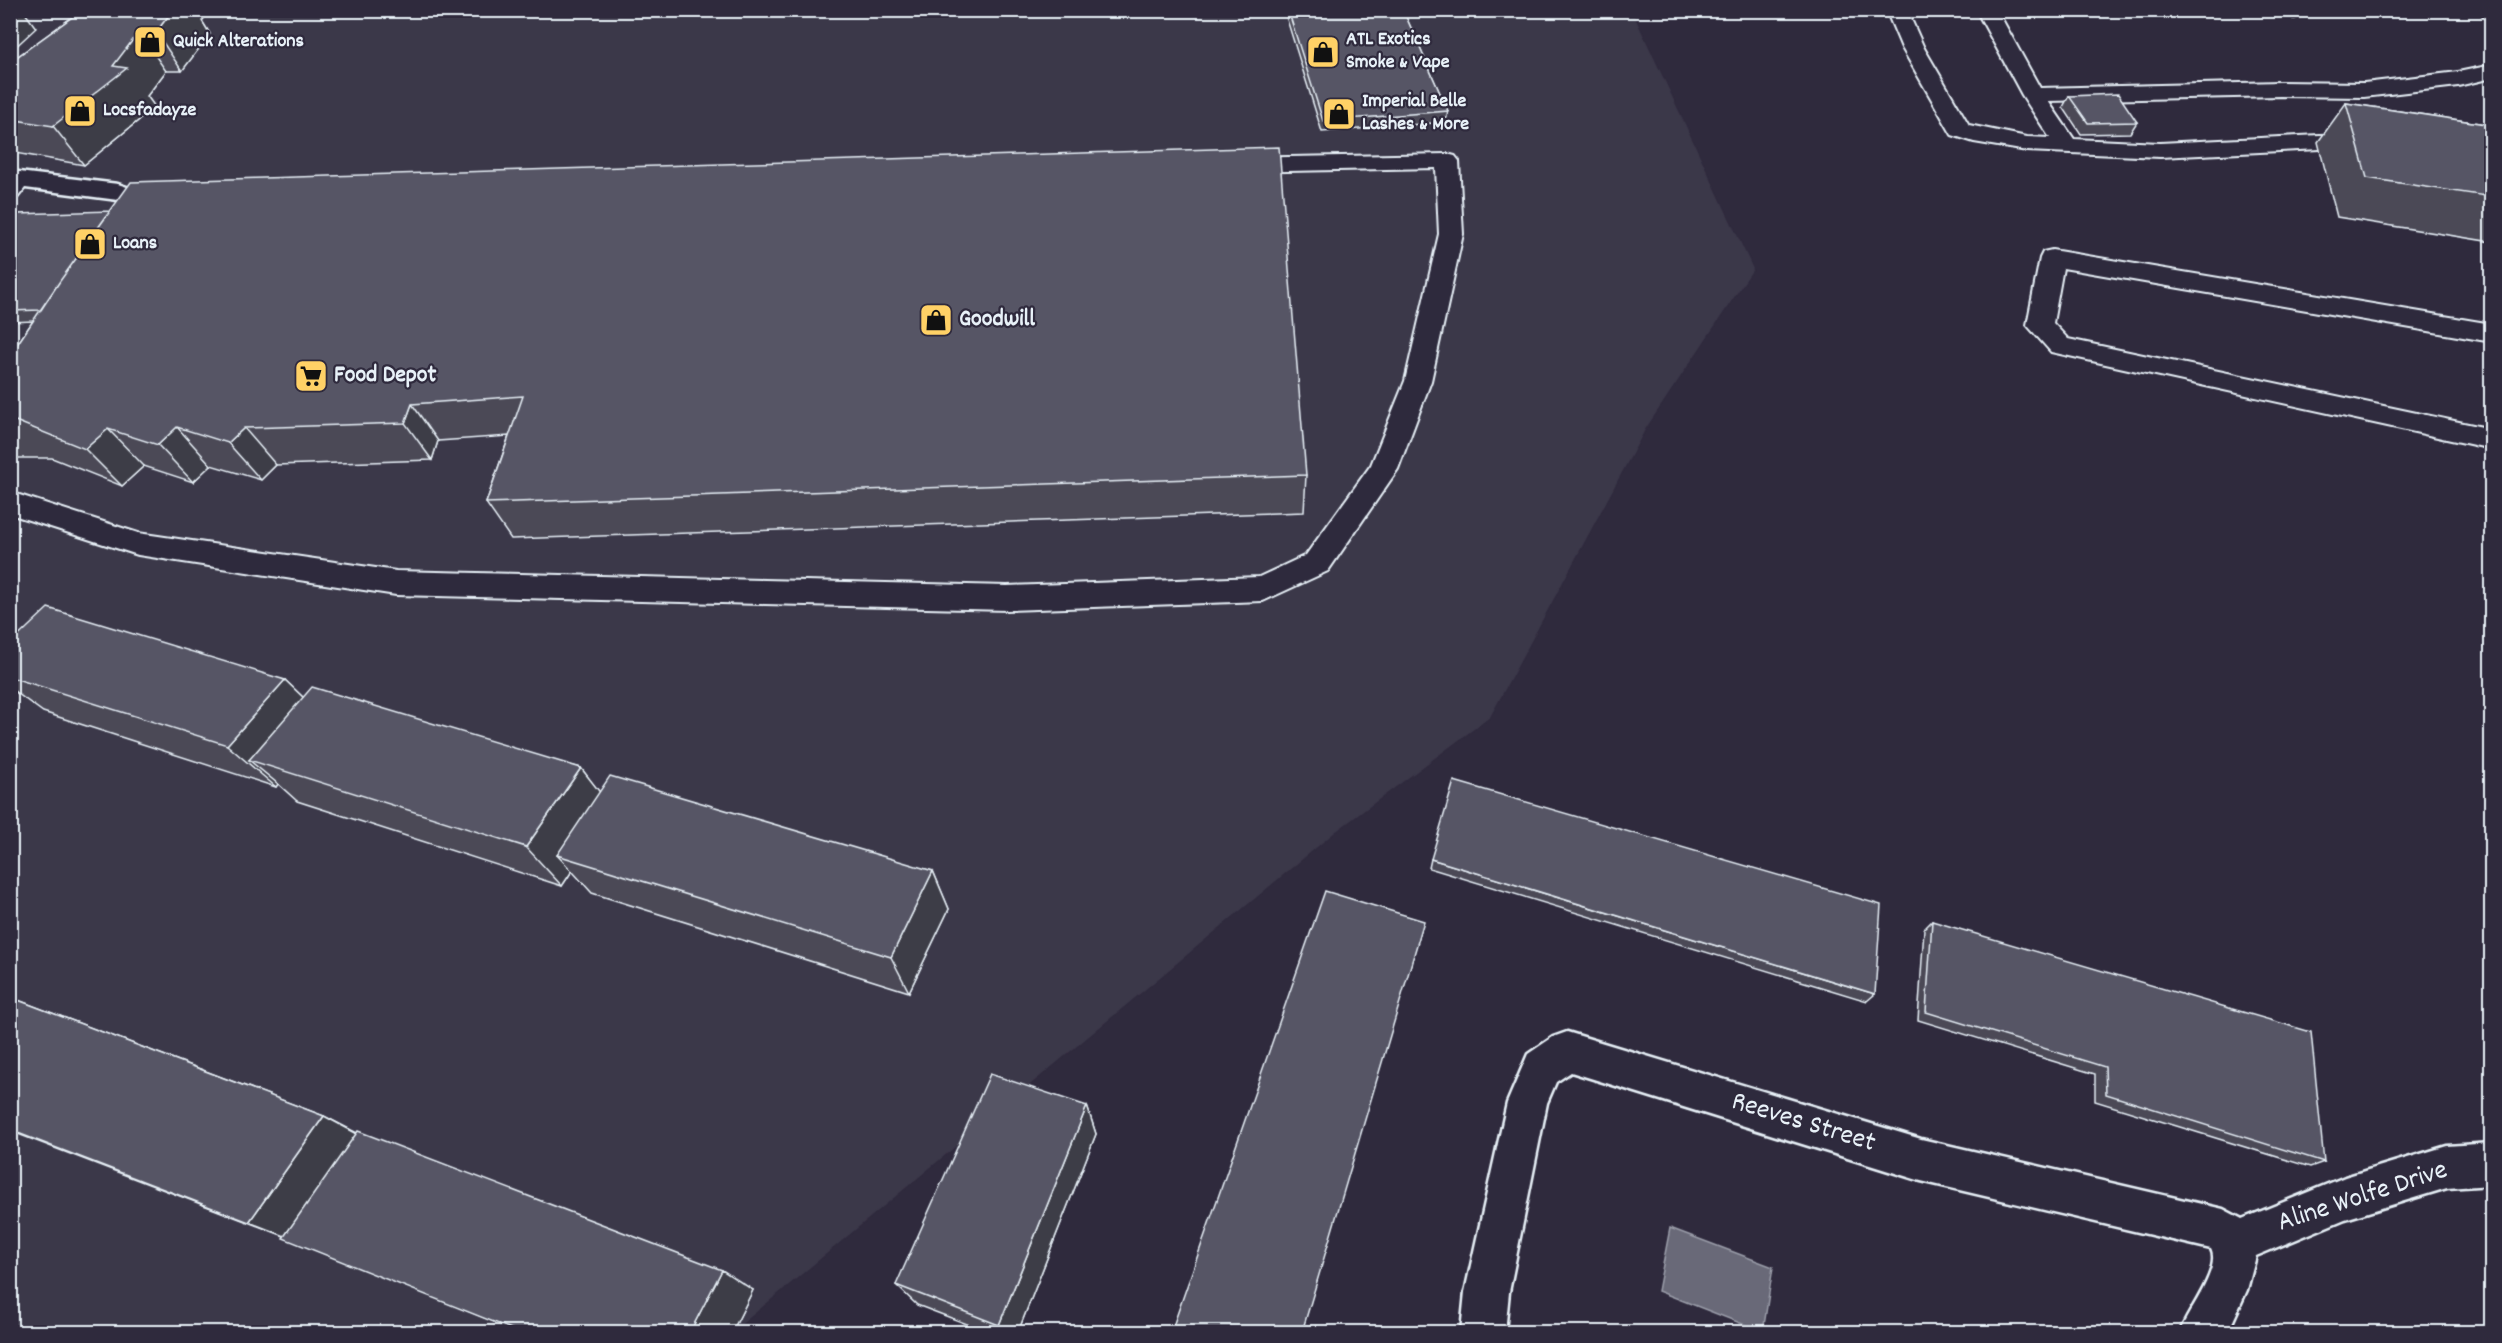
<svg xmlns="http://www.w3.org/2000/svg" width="2502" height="1343" font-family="Dekko,sans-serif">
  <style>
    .built { fill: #3b3749 }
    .water { fill: #696978; stroke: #9c9fab; stroke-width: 1.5 }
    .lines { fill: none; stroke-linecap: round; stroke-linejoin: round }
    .lane-casing { stroke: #e8f1f8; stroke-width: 4 }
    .street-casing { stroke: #e8f1f8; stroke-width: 5 }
    .lane { fill: #2f2a3d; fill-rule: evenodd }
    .street { fill: #2f2a3d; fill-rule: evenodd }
    .wall { fill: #4b4957; stroke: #e8f1f8; stroke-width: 1.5 }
    .shaded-wall { fill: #3d3c47; stroke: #e8f1f8; stroke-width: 1.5 }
    .building { fill: #575565; stroke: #e8f1f8; stroke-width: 1.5 }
    .labels { text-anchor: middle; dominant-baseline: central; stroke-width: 4.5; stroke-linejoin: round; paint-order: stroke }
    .far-poi-label { font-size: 20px; font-weight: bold; fill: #e8f1f8; stroke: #2f2a3d; text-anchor: start }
    .poi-label { font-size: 24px; font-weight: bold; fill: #e8f1f8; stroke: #2f2a3d; text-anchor: start }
    .near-street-label { font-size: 28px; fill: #e8f1f8; stroke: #2f2a3d }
  </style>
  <rect width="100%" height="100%" fill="#2f2a3d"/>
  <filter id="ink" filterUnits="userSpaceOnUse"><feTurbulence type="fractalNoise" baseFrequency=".0167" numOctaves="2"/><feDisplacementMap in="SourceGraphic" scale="12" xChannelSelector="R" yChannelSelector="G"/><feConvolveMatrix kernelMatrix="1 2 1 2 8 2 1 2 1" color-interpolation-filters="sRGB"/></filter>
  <g filter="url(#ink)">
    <path class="built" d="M 10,11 L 1632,11 L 1753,269 L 1646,428 L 1490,717 L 1335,832 L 732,1332 L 11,1332 Z"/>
    <path class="water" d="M 1670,1228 L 1773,1267 L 1763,1332 L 1658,1291 Z"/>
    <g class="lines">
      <defs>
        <path id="lane" d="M 1886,10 L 1907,10 L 1924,48 L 1969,125 L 2027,137 L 2050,138 L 2022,95 L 1976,10 L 1997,10 L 2040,88 L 2280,82 L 2364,83 L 2458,72 L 2492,65 L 2492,78 L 2458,86 L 2364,97 L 2280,96 L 2048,101 L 2074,139 L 2160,143 L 2361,133 L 2369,135 L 2372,140 L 2369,145 L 2361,147 L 2160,157 L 2027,151 L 1974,142 L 1952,135 L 1902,48 Z
          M 2478,10 L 2492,10 L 2492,19 L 2485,17 Z
          M 1447,154 L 1455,156 L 1459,161 L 1463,234 L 1431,381 L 1398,469 L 1328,571 L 1263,601 L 1007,610 L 396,595 L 138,555 L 10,514 L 10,492 L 138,533 L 396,571 L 1007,586 L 1259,577 L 1306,555 L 1371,465 L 1405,381 L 1439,234 L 1436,168 L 1237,172 L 1229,170 L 1225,165 L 1229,160 L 1237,158 Z
          M 20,172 L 28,174 L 32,179 L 18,197 L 10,199 L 10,175 Z
          M 2052,250 L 2492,324 L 2492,342 L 2063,268 L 2053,323 L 2068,339 L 2492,429 L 2492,449 L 2051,352 L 2027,325 L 2040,258 L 2043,252 Z"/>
        <path id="street" d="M 10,171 L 118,184 L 127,187 L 130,192 L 127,197 L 118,200 L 10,186 Z
          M 1567,1032 L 1921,1139 L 2223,1209 L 2242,1219 L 2345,1177 L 2447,1146 L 2492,1143 L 2492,1185 L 2447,1188 L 2345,1219 L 2256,1256 L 2247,1290 L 2228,1332 L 2180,1332 C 2187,1312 2222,1269 2211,1249 L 1921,1181 L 1571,1072 L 1556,1082 L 1547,1103 L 1509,1292 L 1505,1332 L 1461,1332 L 1465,1292 L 1507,1103 L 1528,1054 L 1553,1037 Z"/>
      </defs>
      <use href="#lane" class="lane-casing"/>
      <use href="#street" class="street-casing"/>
      <use href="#lane" class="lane"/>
      <use href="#street" class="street"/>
    </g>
    <path class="wall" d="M 82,10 L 210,10 L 202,21 L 210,34 L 182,71 L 166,71 L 147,96 L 155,107 L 84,165 L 10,152 L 10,62 Z
      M 1284,10 L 1403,10 L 1448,111 L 1446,122 L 1322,132 Z
      M 2282,10 L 2329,10 L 2294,19 Z
      M 2069,96 L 2137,122 L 2130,133 L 2081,134 L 2063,107 Z
      M 2346,103 L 2486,124 L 2492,117 L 2492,242 L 2337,217 L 2318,142 Z
      M 10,223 L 1306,475 L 1304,512 L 511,539 L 486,503 L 509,436 L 438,441 L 432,460 L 276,465 L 261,480 L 211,465 L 193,482 L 144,466 L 122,486 L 52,458 L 10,458 L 10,355 L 33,321 L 10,322 Z
      M 10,644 L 285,680 L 304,698 L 581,768 L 599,792 L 933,871 L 949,909 L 909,992 L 592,893 L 572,871 L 562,886 L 297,801 L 278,784 L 276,787 L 43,712 L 10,688 Z
      M 1431,859 L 1875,994 L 1867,1001 L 1429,868 Z
      M 1932,921 L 2324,1162 L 2310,1167 L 2095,1101 L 2095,1074 L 1918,1020 L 1924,929 Z
      M 10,997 L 324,1116 L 357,1133 L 753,1290 L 732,1332 L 519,1332 L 284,1236 L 10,1131 Z
      M 1087,1106 L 1096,1134 L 1018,1332 L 988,1332 L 917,1305 L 896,1285 Z"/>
    <path class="shaded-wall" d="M 10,10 L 23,10 L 36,28 L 10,52 Z
      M 173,10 L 210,10 L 202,21 L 210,34 L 182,71 L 156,32 Z
      M 2300,10 L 2329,10 L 2294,19 Z
      M 139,32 L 166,71 L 147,96 L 155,107 L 84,165 L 53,126 Z
      M 412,404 L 438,441 L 432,460 L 405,423 Z
      M 177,427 L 211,465 L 193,482 L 158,445 Z
      M 244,428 L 276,465 L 261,480 L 228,443 Z
      M 108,429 L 144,466 L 122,486 L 85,449 Z
      M 285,680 L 330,723 L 249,760 L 278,784 L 276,787 L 227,745 Z
      M 581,768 L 613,809 L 557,855 L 572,871 L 562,886 L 526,847 Z
      M 933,871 L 949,909 L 909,992 L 891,957 Z
      M 1087,1106 L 1096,1134 L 1018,1332 L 1006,1332 L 999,1325 Z
      M 324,1116 L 376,1144 L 308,1245 L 249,1222 Z
      M 722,1270 L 753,1290 L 732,1332 L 690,1332 Z"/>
    <path class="building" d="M 82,10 L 173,10 L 156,32 L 139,32 L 113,66 L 127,68 L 53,126 L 10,119 L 10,62 Z
      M 1288,10 L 1403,10 L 1448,111 L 1323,121 Z
      M 2118,94 L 2137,122 L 2088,123 L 2069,96 Z
      M 2346,103 L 2492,125 L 2492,197 L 2367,178 Z
      M 1279,147 L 1306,475 L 486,503 L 523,396 L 412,404 L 405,423 L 244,428 L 228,443 L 177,427 L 158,445 L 108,429 L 85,449 L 13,420 L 10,420 L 10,355 L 60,281 L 131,182 Z
      M 110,211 L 60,281 L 41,310 L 10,311 L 10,223 L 17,214 Z
      M 48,608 L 285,680 L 227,745 L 10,677 L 10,644 Z
      M 312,687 L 581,768 L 526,847 L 249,760 Z
      M 610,776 L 933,871 L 891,957 L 557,855 Z
      M 1454,781 L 1881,905 L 1875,994 L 1431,859 Z
      M 1325,891 L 1424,921 L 1302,1332 L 1171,1332 Z
      M 1932,921 L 2311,1032 L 2324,1162 L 2106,1094 L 2105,1067 L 1926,1012 Z
      M 10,997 L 324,1116 L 249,1222 L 10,1130 Z
      M 990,1074 L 1087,1106 L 999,1325 L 896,1285 Z
      M 358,1131 L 722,1270 L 690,1332 L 519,1332 L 283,1238 Z"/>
  </g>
  <defs>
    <symbol id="shop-square" viewBox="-11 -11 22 22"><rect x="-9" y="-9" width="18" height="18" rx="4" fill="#ffd166" stroke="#2f2a3d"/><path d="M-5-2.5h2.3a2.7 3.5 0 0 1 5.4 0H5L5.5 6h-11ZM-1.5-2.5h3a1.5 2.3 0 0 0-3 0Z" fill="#111"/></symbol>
    <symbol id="supermarket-square" viewBox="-11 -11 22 22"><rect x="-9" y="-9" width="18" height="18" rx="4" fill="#ffd166" stroke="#2f2a3d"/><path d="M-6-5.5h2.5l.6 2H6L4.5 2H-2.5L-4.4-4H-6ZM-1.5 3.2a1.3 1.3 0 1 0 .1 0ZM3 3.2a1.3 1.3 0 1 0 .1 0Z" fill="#111"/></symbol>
  </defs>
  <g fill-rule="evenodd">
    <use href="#shop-square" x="131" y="23" width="38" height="38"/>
    <use href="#shop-square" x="1304" y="33" width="38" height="38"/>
    <use href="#shop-square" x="61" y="92" width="38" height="38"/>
    <use href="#shop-square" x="1320" y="95" width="38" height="38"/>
    <use href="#shop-square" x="71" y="225" width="38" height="38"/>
    <use href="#shop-square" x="917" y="301" width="38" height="38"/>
    <use href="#supermarket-square" x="292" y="357" width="38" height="38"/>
  </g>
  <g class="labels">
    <g class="far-poi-label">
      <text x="1346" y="40">ATL Exotics<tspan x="1346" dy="23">Smoke &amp; Vape</tspan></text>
      <text x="173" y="42">Quick Alterations</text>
      <text x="1362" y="102">Imperial Belle<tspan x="1362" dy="23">Lashes &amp; More</tspan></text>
      <text x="103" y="111">Locsfadayze</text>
      <text x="113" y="244">Loans</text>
    </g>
    <g class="poi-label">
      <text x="959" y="320">Goodwill</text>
      <text x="334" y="376">Food Depot</text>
    </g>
    <g class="near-street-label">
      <text transform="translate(1803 1124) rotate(17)">Reeves Street</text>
      <text transform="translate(2363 1198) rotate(-18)">Aline Wolfe Drive</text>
    </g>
  </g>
  <rect width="2502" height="1343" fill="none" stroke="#2f2a3d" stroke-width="36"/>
  <rect x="18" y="18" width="2466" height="1307" fill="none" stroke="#e8f1f8" stroke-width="2" filter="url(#ink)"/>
</svg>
